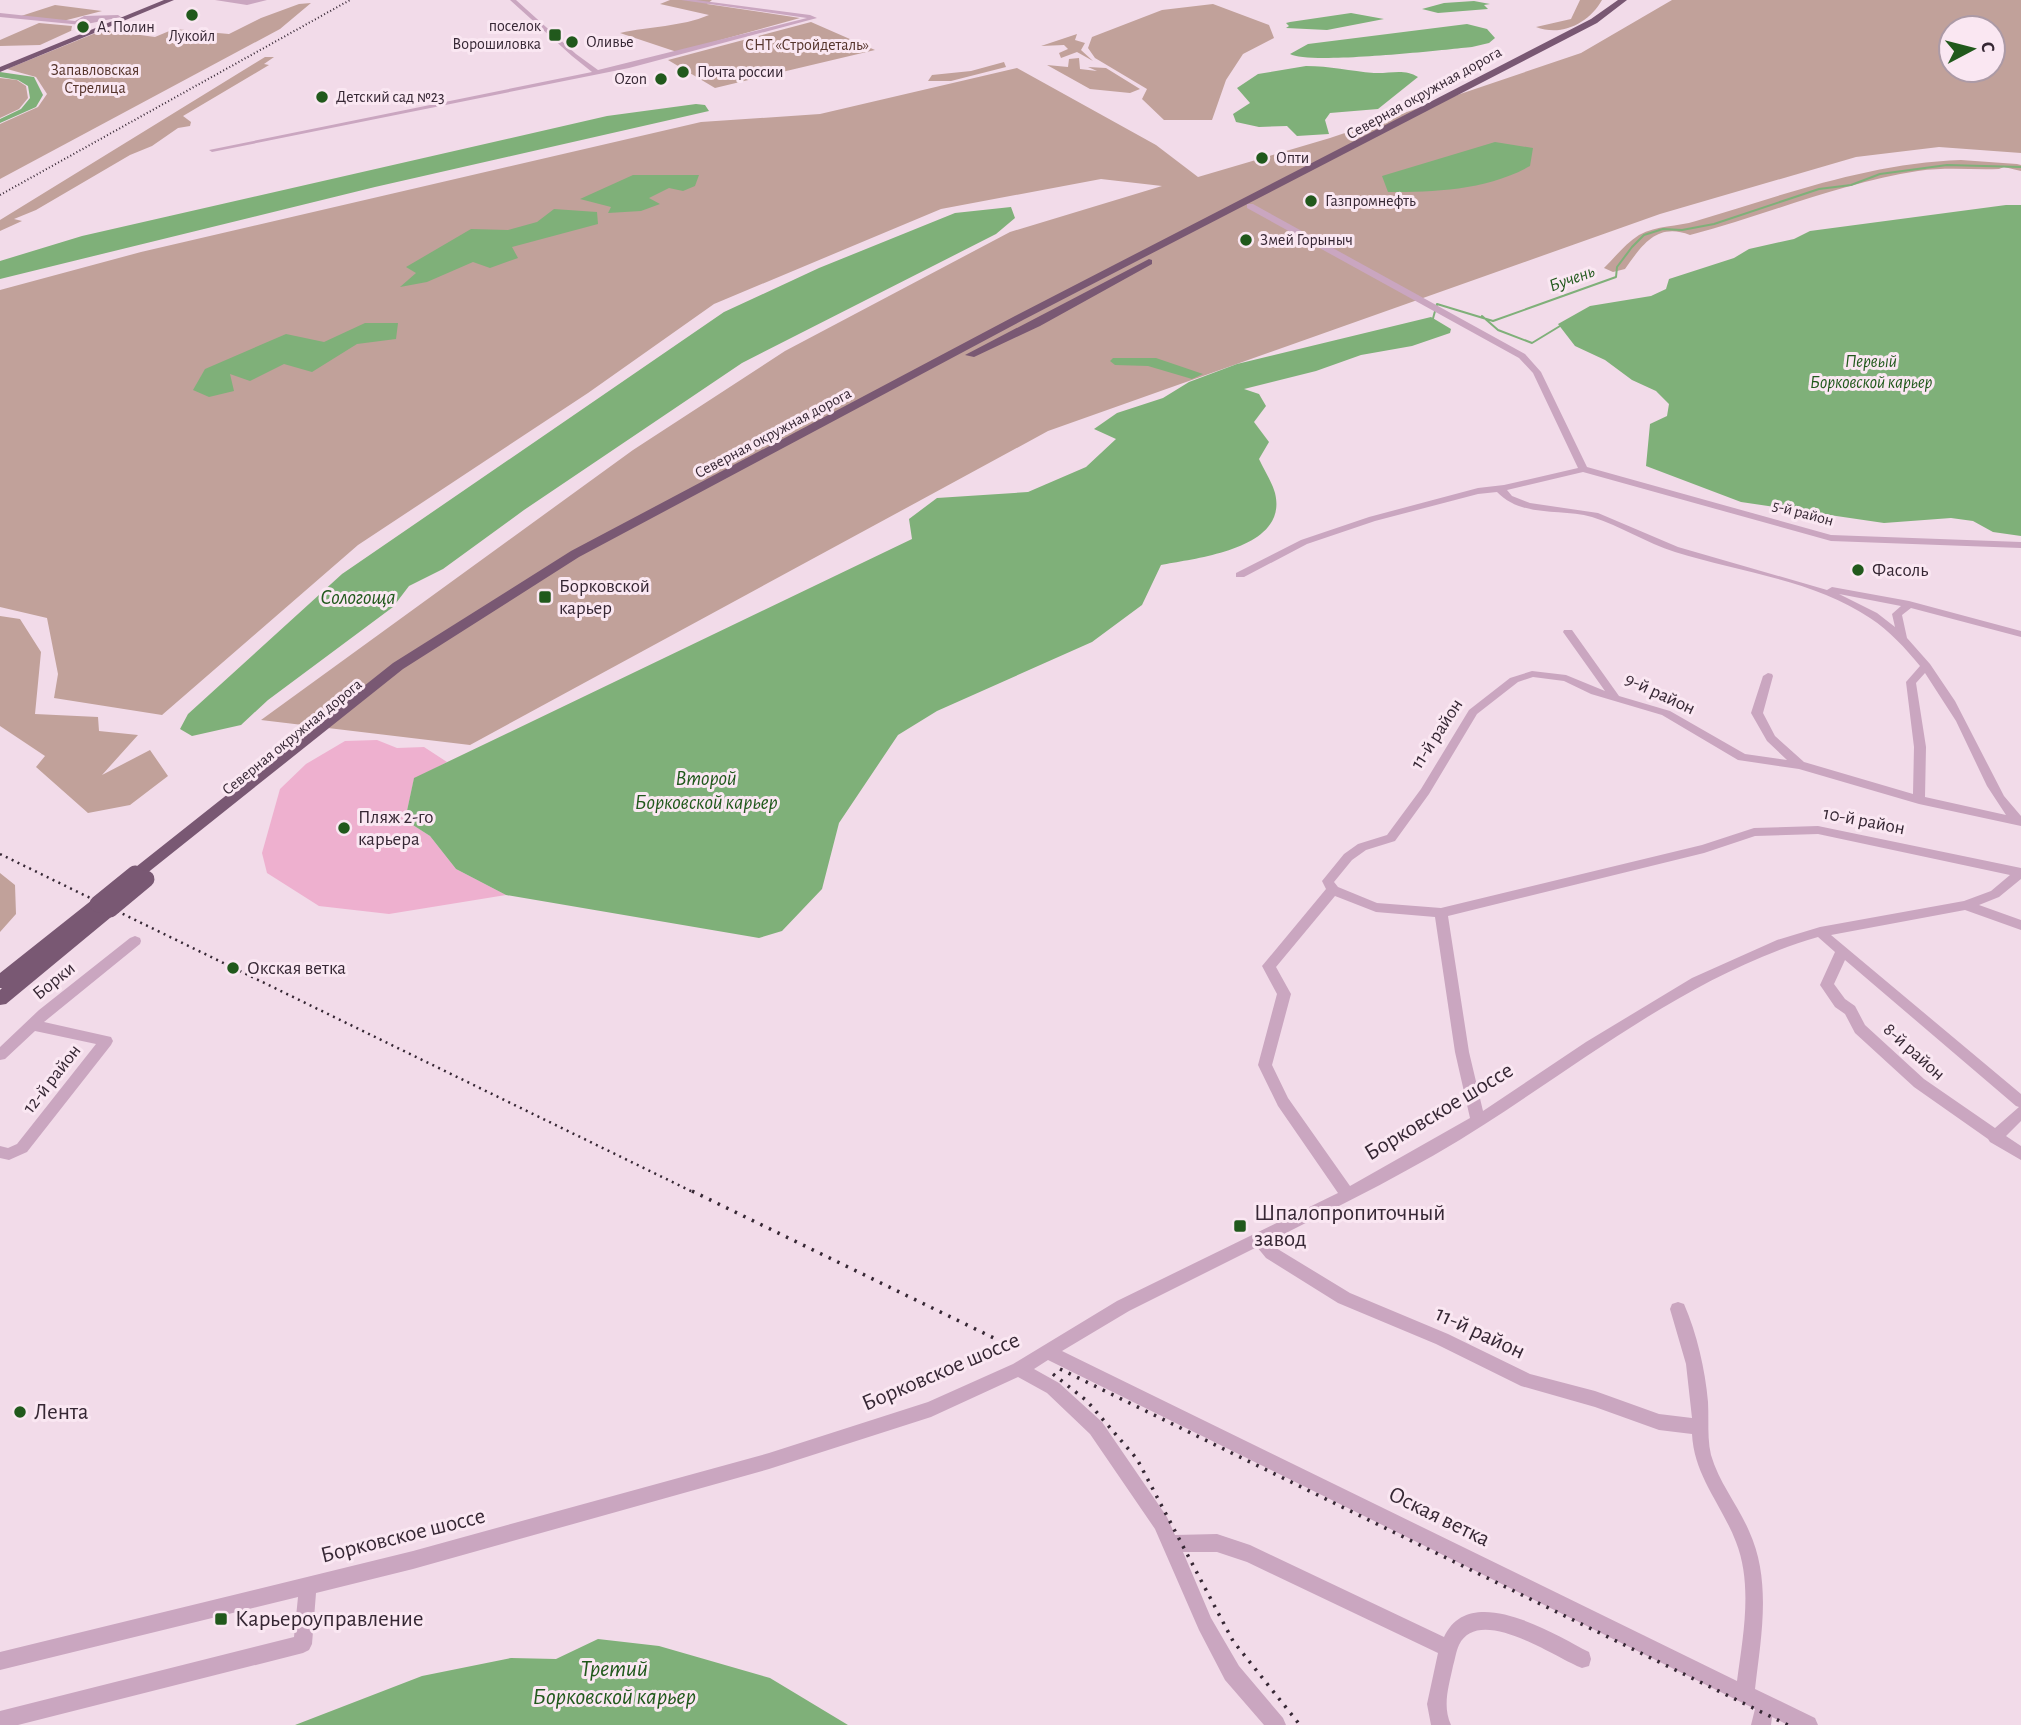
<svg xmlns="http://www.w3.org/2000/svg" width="2021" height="1725" font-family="'Alegreya Sans',sans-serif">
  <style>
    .green { fill: #c1a19a; fill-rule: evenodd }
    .sand { fill: #eeb0cf }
    .water { fill: #7fb079 }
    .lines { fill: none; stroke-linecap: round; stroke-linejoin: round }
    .stream { stroke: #7fb079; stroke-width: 2 }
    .minor { fill: #caa6c0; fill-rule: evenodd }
    .major { fill: #795873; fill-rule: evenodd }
    .rail-far2 { stroke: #362734; stroke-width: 2; stroke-dasharray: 1 2.5; stroke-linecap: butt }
    .rail-far1 { stroke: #362734; stroke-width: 2.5; stroke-dasharray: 2 4.5; stroke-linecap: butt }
    .rail { stroke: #362734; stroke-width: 3.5; stroke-dasharray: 2.5 7; stroke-linecap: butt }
    .major-bridge { stroke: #795873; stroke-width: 17 }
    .poi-dot { fill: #21591c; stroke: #fae7f2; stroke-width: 2.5 }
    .labels { text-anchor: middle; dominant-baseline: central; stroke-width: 6; stroke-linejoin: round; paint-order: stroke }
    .far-poi-label { font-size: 16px; fill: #362734; stroke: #fae7f2; text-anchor: start }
    .far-park-label { font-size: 16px; fill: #55342b; stroke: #fae7f2 }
    .far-street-label { font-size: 16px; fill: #362734; stroke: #fae7f2 }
    .far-water-label { font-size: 18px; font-style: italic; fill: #21591c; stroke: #fae7f2 }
    .poi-label { font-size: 19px; fill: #362734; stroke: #fae7f2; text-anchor: start }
    .street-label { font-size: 19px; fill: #362734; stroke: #fae7f2 }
    .water-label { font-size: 21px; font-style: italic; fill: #21591c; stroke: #fae7f2 }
    .near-street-label { font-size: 23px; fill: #362734; stroke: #fae7f2 }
    .near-poi-label { font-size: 23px; fill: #362734; stroke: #fae7f2; text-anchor: start }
    .near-water-label { font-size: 24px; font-style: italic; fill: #21591c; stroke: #fae7f2 }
  </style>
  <rect width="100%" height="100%" fill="#f2dbe9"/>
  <path class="green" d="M 670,0 L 712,0 L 707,4 L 800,18 L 677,52 L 620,33 C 650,26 681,27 709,15 L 660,4 Z
    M 1580,0 L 1602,0 C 1589,23 1562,37 1536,27 L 1571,19 Z
    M 1672,0 L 2021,0 L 2021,153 L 1939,147 L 1856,157 L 1660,214 L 1048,431 L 470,745 L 261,720 L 633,450 L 785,351 L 1010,232 L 1162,186 L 1101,179 L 941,209 L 714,304 L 588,393 L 358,545 L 162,715 L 54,698 L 58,674 L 47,618 L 0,607 L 0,290 L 141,252 L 701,122 L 820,114 L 1017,68 L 1156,145 L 1198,177 L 1330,138 L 1581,53 ZM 1951,28 L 1993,28 L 1993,70 L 1951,70 Z
    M 311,3 L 280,29 L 0,179 L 0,124 L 38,107 L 47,94 L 36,77 L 7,69 L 103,30 L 155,37 L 174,29 L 229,34 L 261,18 L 299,4 Z
    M 1213,4 L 1269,25 L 1274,38 L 1243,54 L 1226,80 L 1212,120 L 1164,120 L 1142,99 L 1147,89 L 1095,58 L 1088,48 L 1092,37 L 1162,10 Z
    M 55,5 L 102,11 L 63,21 L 21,16 Z
    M 811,22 L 875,50 L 715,88 L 668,60 Z
    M 39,23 L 72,26 L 71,31 L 75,29 L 40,45 L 0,46 L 0,40 Z
    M 1077,34 L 1075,40 L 1085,43 L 1081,50 L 1093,61 L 1077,52 L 1061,58 L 1059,53 L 1068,49 L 1064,45 L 1041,46 Z
    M 265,57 L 274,57 L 264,64 L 269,65 L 183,116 L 191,122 L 190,126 L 178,128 L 152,146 L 130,155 L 36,210 L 14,219 L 22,221 L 0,231 L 0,220 Z
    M 1079,58 L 1080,69 L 1097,71 L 1088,67 L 1106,68 L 1140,89 L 1130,93 L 1090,89 L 1047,65 L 1068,67 L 1069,59 Z
    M 1004,62 L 1006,67 L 951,81 L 928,81 L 932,75 L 971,71 Z
    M 0,78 L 17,80 L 26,86 L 28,98 L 19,109 L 0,118 Z
    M 1961,160 L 2017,164 L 2021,165 L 2021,171 L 2004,167 L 1999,169 C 1972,170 1946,167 1918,171 C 1840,183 1766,215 1690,235 C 1657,222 1642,245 1625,269 L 1613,272 L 1604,268 C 1615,257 1626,243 1639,235 C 1657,225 1677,227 1696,221 C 1783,195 1869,163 1961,160 Z
    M 0,616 L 20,619 L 41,652 L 35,714 L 98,717 L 99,731 L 138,735 L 102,775 L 150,750 L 168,776 L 130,805 L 88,813 L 36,767 L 45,756 L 0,726 Z
    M 0,873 L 15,885 L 16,914 L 0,932 Z"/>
  <path class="sand" d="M 377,740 L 397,748 L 424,747 L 447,762 L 414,779 L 405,820 L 430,836 L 456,869 L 506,895 L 389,914 L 319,906 L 267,873 L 262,853 L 280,789 L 306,764 L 345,741 Z"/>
  <path class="water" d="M 1474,1 L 1490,4 L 1484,5 L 1488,9 L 1438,13 L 1422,9 L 1444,3 Z
    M 1351,13 L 1384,19 L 1327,30 L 1286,28 L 1289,26 L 1286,23 L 1290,22 Z
    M 1467,24 L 1487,29 L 1495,38 L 1489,43 L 1472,47 C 1442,50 1309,65 1290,54 L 1308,44 Z
    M 1306,66 C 1330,66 1350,71 1374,73 C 1389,74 1404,68 1418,77 L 1378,109 L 1330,113 L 1325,120 L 1329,134 L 1297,136 L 1287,126 L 1259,127 L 1236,122 L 1233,114 L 1250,103 L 1237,88 L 1258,74 Z
    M 0,72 L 34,77 L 43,95 L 36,107 L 0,123 L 0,119 L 21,109 L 30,98 L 28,86 L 18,80 L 0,77 Z
    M 696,104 L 705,105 L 709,111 L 375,187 L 0,279 L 0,261 L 82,236 L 607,116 Z
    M 1495,142 L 1533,148 L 1530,166 C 1487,190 1436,192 1388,192 L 1382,176 Z
    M 633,175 L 699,175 L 695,186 L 683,191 L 669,188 L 649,198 L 660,204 L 641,211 L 608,213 L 611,207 L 580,199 Z
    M 2006,205 L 2021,205 L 2021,536 L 1993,532 L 1973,521 L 1951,518 L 1884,523 L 1741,502 L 1646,466 L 1650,424 L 1667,416 L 1669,404 L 1656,391 L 1632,380 L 1605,360 L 1575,346 L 1558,324 L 1590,306 L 1651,296 L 1666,289 L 1669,279 L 1734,258 L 1749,249 L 1794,239 L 1810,231 Z
    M 1011,207 L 1015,218 L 996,234 L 742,363 L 524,510 L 443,569 L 409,586 L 393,607 L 268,700 L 241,725 L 192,736 L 180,729 L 188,714 L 342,574 L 724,312 L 819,268 L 955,213 Z
    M 554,209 L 597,212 L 598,224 L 512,247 L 518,258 L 490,268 L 473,262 L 427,282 L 400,287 L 416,273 L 406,267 L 471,229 L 508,230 L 537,222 Z
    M 1431,317 L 1451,329 L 1450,333 L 1412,346 L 1361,355 L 1316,371 L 1244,389 L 1259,394 L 1266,406 L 1254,422 L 1269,442 L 1259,459 C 1264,470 1272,482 1275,493 C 1289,549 1197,558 1161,565 L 1142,605 L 1092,642 L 937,711 L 898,735 L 839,823 L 822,889 L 782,931 L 759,938 L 506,895 L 456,869 L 430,836 L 405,820 L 414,778 L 912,539 L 909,519 L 937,498 L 1028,492 L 1086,467 L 1116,439 L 1094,429 L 1117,413 L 1163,398 L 1189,382 L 1237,364 Z
    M 365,323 L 398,323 L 396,339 L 357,344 L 312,372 L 284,364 L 250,381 L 230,374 L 234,391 L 209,397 L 193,390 L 205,369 L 286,334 L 324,342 Z
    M 1113,358 L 1156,358 L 1203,374 L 1192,379 L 1148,366 L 1115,365 L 1110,361 Z
    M 598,1639 L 659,1646 L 770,1678 L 848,1725 L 295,1725 L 422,1676 L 511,1658 L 556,1659 Z"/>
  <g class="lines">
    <path class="stream" d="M 1482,316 L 1498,330 L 1532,343 L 1560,326
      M 1432,322 L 1437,304 L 1493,321 L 1616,277 L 1617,267 L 1632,247 L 1644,235 L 1663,229 L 1682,230 L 1714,224 L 1819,189 L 1851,185 L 1880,174 L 1947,165 L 2021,167"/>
    <path class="minor" d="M 215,0 L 267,0 L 247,5 Z
      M 510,0 L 516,0 L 576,54 L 598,70 L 807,18 L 681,0 L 696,0 L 810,15 L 817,18 L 629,68 L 212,152 L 209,150 L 592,72 L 572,56 Z
      M 0,13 L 75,21 L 84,16 L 118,15 L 121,17 L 82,25 L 0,17 Z
      M 1247,204 L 1253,204 L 1525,354 L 1541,372 L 1587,467 L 1831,535 L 2021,542 L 2021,548 L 1831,541 L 1583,472 L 1507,490 L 1512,496 L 1530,503 L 1598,513 L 1678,547 L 1827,590 L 1832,587 L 1909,601 L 2021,631 L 2021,637 L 1911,608 L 1902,615 L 1907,638 L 1930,664 L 1955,701 L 2004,796 L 2021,816 L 2021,826 L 1919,804 L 1799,769 L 1738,760 L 1662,715 L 1591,694 L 1564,681 L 1533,677 L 1518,682 L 1477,714 L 1429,794 L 1395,841 L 1366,850 L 1352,860 L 1334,882 L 1338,887 L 1377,903 L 1441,908 L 1702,845 L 1754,828 L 1818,826 L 2021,868 L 2021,879 L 1999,897 L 1979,905 L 2021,920 L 2021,930 L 1965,910 L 1831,935 L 2021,1094 L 2021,1121 L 2006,1136 L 2021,1146 L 2021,1160 L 1990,1142 L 1988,1139 L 1914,1087 L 1855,1033 L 1845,1014 L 1835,1007 L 1820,985 L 1835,952 L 1818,937 C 1695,973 1592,1055 1485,1124 C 1417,1168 1343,1204 1270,1241 L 1276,1248 L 1350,1293 L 1448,1334 L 1530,1374 L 1595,1391 L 1659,1414 L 1692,1418 L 1686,1364 L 1670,1309 L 1672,1304 L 1678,1302 L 1684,1304 C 1697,1334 1705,1369 1708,1402 C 1709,1420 1707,1438 1711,1455 C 1719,1483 1738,1505 1749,1531 C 1772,1581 1761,1637 1755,1689 L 1815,1718 L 1818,1725 L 1788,1725 L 1772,1717 L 1771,1725 L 1751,1725 L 1755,1709 L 1048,1360 L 1034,1369 L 1059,1383 L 1102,1422 L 1167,1517 L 1175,1535 L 1217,1534 L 1250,1545 L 1444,1637 C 1470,1581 1554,1634 1589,1652 L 1591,1659 L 1589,1666 L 1582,1668 C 1556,1658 1479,1604 1459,1645 C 1456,1651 1455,1660 1453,1666 C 1449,1686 1442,1705 1451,1725 L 1431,1725 L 1427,1704 L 1438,1653 L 1247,1562 L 1217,1552 L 1183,1552 L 1211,1618 L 1239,1666 L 1283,1718 L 1286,1725 L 1264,1725 L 1225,1680 L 1199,1630 L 1155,1529 L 1090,1434 L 1047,1393 L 1018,1377 L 931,1417 L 769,1469 L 413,1569 L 316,1593 L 312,1644 L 309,1650 L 303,1653 L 18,1725 L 0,1725 L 0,1711 L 294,1637 L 298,1597 L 0,1670 L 0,1652 L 413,1551 L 769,1453 L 928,1402 L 1013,1364 L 1117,1301 L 1338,1193 L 1278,1106 L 1258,1065 L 1277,994 L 1262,966 L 1326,889 L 1322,881 L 1344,854 L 1358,844 L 1387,835 L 1421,789 L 1469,710 L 1510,678 L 1532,671 L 1566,675 L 1605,691 L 1563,632 L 1564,630 L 1572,630 L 1619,696 L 1670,711 L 1745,754 L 1787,760 L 1767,741 L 1751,713 L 1763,676 L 1768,673 L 1772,674 L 1773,676 L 1763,713 L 1775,736 L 1804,762 L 1913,794 L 1914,747 L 1906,682 L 1920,666 C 1905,648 1890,631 1870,618 C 1814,580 1739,572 1675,552 C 1646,543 1621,526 1592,517 C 1560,508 1522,518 1497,492 L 1478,494 L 1375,521 L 1307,544 L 1244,577 L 1236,577 L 1236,573 L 1301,540 L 1369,517 L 1478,488 L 1504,485 L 1578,468 L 1533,373 L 1519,358 L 1247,208 ZM 1839,594 L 1901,606 L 1892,614 L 1895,627 L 1877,613 ZM 1925,673 L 1956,721 L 1987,786 L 2006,815 L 1925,797 L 1926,747 L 1916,683 ZM 1818,834 L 2010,875 L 1991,891 L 1964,901 L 1820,927 L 1777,940 L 1692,978 L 1586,1042 L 1483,1111 L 1469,1052 L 1448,916 L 1704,853 L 1755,836 ZM 1335,896 L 1376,912 L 1435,917 L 1455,1052 L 1470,1118 L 1350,1186 L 1288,1098 L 1272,1065 L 1291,994 L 1276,967 ZM 1845,960 L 2016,1106 L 2019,1107 L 1995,1128 L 1924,1079 L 1865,1025 L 1855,1006 L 1845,999 L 1834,984 ZM 1257,1247 L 1266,1258 L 1338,1303 L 1436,1344 L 1521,1386 L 1595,1407 L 1659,1430 L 1692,1434 C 1694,1476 1722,1505 1736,1542 C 1753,1585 1743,1636 1737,1681 L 1062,1351 L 1129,1311 Z
      M 135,936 L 140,938 L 141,941 L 140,944 L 44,1022 L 111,1037 L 113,1041 L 111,1045 L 27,1152 L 9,1160 L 0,1158 L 0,1146 L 8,1148 L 17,1144 L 96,1044 L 35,1031 L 5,1059 L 0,1060 L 0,1047 L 39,1010 L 130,938 Z"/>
    <path class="major" d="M 164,0 L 174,0 L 0,72 L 0,67 Z
      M 1618,0 L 1627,0 L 1597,23 L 1023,320 L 579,557 L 403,669 L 141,878 L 129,878 L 127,874 L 393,663 L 571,551 L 1015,316 L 1591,19 Z
      M 1149,259 L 1152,260 L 1152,264 L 1040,326 L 974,357 L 965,355 Z
      M 98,898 L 104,900 L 106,904 L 116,905 L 118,909 L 116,913 L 6,1004 L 0,1005 L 0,990 L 2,988 L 0,988 L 0,973 L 92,900 Z"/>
    <path class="rail-far2" d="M 0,195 L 350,0"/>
    <path class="rail-far1" d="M 0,854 L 695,1193"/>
    <path class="rail" d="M 692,1191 L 998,1340
      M 1060,1369 L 1788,1725
      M 1053,1374 L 1087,1401 L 1137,1459 L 1233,1641 L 1300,1725"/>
    <path class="major-bridge" d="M 98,904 L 135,874
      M 110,909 L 146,879"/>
  </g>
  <g class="poi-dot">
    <circle cx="192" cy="15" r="7"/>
    <circle cx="83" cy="27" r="7"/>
    <rect x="548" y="28" width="14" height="14" rx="3.5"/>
    <circle cx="572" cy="42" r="7"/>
    <circle cx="683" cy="72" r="7"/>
    <circle cx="661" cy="79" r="7"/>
    <circle cx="322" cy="97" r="7"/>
    <circle cx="1262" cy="158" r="7"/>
    <circle cx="1311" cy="201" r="7"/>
    <circle cx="1246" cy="240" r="7"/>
    <circle cx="1858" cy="570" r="7"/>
    <rect x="538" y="590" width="14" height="14" rx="3.5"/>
    <circle cx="344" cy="828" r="7"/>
    <circle cx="233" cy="968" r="7"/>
    <rect x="1233" y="1219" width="14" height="14" rx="3.5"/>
    <circle cx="20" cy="1412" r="7"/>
    <rect x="214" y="1612" width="14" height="14" rx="3.5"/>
  </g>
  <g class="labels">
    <g class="far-poi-label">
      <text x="541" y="26" text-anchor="end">поселок<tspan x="541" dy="18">Ворошиловка</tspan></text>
      <text x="97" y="27">А. Полин</text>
      <text x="192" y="36" text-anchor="middle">Лукойл</text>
      <text x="586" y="42">Оливье</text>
      <text x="697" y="72">Почта россии</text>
      <text x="647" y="79" text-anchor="end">Ozon</text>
      <text x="336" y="97">Детский сад №23</text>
      <text x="1276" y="158">Опти</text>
      <text x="1325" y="201">Газпромнефть</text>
      <text x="1260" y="240">Змей Горыныч</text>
    </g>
    <g class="far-park-label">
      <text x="807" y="45">СНТ «Стройдеталь»</text>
      <text x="95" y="70">Запавловская<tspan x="95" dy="18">Стрелица</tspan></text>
    </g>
    <g class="far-street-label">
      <text transform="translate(1424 93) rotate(-29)">Северная окружная дорога</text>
      <text transform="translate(773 433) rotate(-28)">Северная окружная дорога</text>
      <text transform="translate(1803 513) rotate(15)">5-й район</text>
      <text transform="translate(292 737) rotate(-39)">Северная окружная дорога</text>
    </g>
    <g class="far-water-label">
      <text transform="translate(1572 279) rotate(-20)">Бучень</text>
      <text x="1871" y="362">Первый<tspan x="1871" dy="21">Борковской карьер</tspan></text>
    </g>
    <g class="poi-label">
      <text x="1872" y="570">Фасоль</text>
      <text x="559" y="586">Борковской<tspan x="559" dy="22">карьер</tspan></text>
      <text x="358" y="817">Пляж 2-го<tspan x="358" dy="22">карьера</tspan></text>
      <text x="247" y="968">Окская ветка</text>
    </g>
    <g class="street-label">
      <text transform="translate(1660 694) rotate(25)">9-й район</text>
      <text transform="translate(1437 734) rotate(-57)">11-й район</text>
      <text transform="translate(1864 821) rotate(11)">10-й район</text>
      <text transform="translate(54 981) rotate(-39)">Борки</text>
      <text transform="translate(1914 1052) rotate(42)">8-й район</text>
      <text transform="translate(52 1079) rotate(-52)">12-й район</text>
    </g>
    <g class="water-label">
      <text x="358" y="597">Сологоща</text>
      <text x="706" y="778">Второй<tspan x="706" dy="24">Борковской карьер</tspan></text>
    </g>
    <g class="near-street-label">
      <text transform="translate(1439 1112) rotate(-31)">Борковское шоссе</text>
      <text transform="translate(1480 1333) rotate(25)">11-й район</text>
      <text transform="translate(941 1372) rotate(-23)">Борковское шоссе</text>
      <text transform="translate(1439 1517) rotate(26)">Оская ветка</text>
      <text transform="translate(403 1536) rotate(-14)">Борковское шоссе</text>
    </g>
    <g class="near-poi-label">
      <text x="1254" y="1213">Шпалопропиточный<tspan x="1254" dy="26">завод</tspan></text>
      <text x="34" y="1412">Лента</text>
      <text x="235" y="1619">Карьероуправление</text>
    </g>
    <g class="near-water-label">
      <text x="614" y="1669">Третий<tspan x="614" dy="28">Борковской карьер</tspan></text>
    </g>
  </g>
  <g transform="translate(1972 49) rotate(83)"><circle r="33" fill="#fae7f2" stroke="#ac9aa6" stroke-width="2"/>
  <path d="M0-5L12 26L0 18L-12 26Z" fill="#21591c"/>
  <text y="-10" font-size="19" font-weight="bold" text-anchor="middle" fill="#362734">С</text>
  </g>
</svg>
